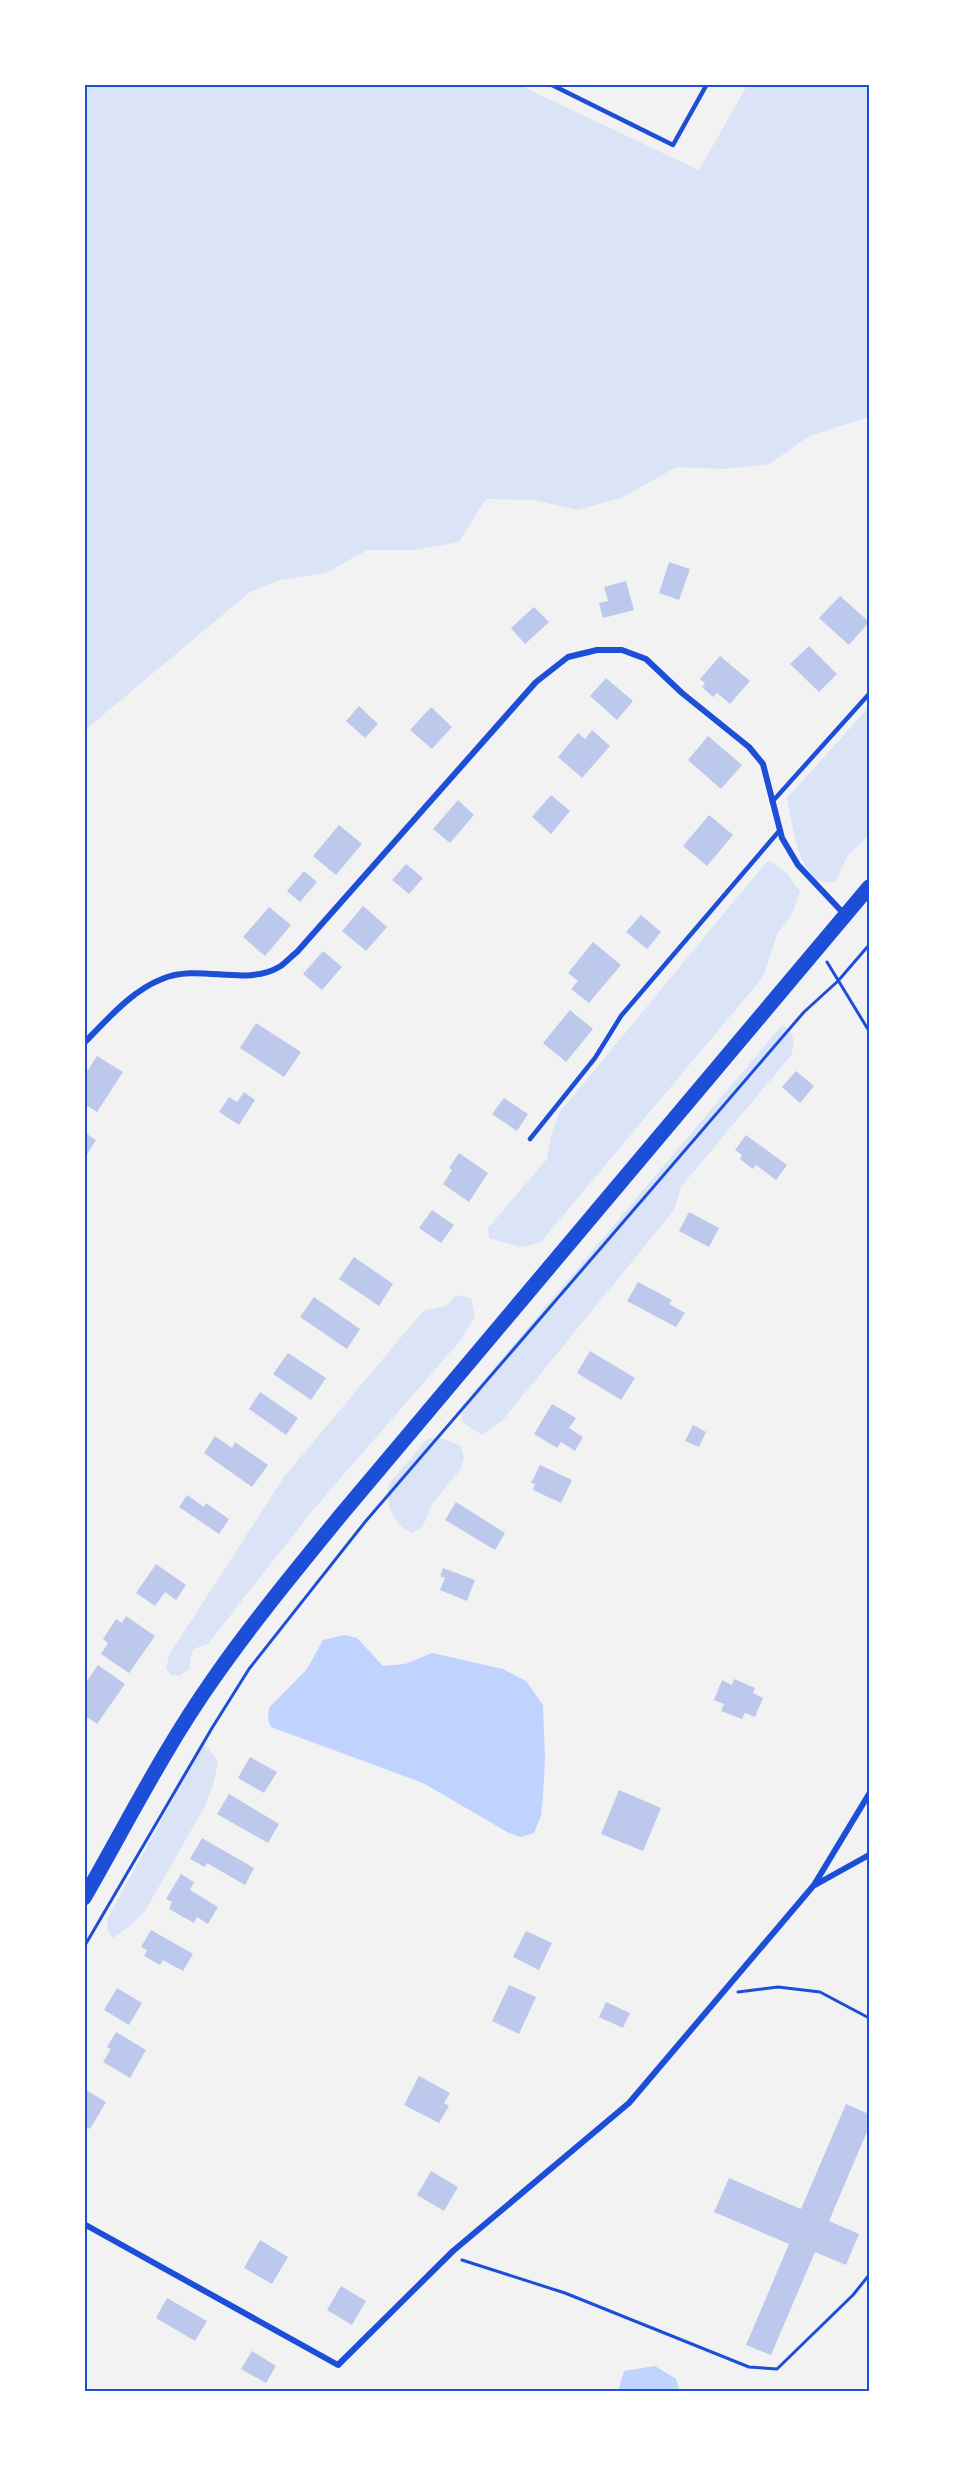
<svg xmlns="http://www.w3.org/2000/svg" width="953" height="2476" font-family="Overpass,sans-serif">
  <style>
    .green { fill: #dbe4f7 }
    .water { fill: #bfd3fe }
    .building { fill: #bdc9ec }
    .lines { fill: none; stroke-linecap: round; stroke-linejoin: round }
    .path { stroke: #1d4ed8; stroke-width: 3 }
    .service { stroke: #1d4ed8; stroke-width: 4.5 }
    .minor { stroke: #1d4ed8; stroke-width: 6 }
    .primary { stroke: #1d4ed8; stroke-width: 15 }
    .neatline { fill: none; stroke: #1d4ed8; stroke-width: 2 }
  </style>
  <rect width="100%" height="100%" fill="#f2f2f2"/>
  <path class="green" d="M 84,84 L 517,84 L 699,170 L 748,84 L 869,84 L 869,417 L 809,436 L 770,464 L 724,469 L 676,467 L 624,497 L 578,510 L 533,500 L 486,499 L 459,542 L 414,550 L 367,550 L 326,573 L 280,580 L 250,592 L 84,731 Z
    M 869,707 L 869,835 L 848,855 L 836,881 C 799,893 792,821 787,798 Z
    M 768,860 L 787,873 L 800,892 L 792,915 L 777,934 L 763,977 L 540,1243 L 521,1247 L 489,1238 L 488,1228 L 547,1159 L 551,1135 L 559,1113 Z
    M 782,1025 C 795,1032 794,1040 792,1054 L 681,1187 L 674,1210 L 503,1420 L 482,1435 L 462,1422 L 462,1411 L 472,1394 Z
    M 456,1295 L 471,1298 L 475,1317 L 459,1342 L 312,1511 L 208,1644 C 191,1649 191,1649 190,1668 L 180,1676 L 171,1675 L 166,1668 L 169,1655 L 284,1477 L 423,1311 L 446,1306 Z
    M 439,1437 L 461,1446 L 464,1457 L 461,1469 L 432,1504 L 423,1526 L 413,1533 C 393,1525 386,1506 388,1485 L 427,1439 Z
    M 204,1743 L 218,1762 L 213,1785 L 205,1806 L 145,1911 L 129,1927 L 113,1938 L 108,1932 L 107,1919 Z"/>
  <path class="water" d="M 345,1635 L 357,1638 L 383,1666 L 405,1664 L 432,1653 L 503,1669 L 526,1681 L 543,1705 L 545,1759 L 543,1796 L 541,1816 L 534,1833 L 521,1837 L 509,1833 L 423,1783 L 271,1727 L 268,1719 L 269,1708 L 307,1669 L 323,1640 Z
    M 655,2366 L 676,2379 L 680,2392 L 618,2392 L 624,2371 Z"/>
  <path class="building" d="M 669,562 L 690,569 L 679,600 L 659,593 Z
    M 626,581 L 634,610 L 603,618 L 599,603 L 608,601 L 604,587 Z
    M 840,596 L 869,622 L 849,645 L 819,618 Z
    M 534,607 L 549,622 L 525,644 L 511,628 Z
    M 809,646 L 837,674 L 819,692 L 790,664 Z
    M 720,656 L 750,681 L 730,704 L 717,693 L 713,697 L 702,687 L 705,683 L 700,679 Z
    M 606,678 L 633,701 L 617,720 L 590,696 Z
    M 359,706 L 378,724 L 365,738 L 346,721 Z
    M 431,707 L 452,727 L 432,749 L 410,730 Z
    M 592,730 L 610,746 L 582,778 L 558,757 L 578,733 L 585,739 Z
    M 708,736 L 742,765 L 721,789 L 688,760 Z
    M 551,795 L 570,811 L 551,834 L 532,817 Z
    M 458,800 L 474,815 L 450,843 L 433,829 Z
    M 709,815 L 733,835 L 707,866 L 683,846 Z
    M 339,825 L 362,844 L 336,875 L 313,856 Z
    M 406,864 L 423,878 L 409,894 L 392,880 Z
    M 304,871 L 317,882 L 300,902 L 287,891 Z
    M 363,906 L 387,927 L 366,951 L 342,931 Z
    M 269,907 L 291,925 L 265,956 L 243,937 Z
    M 641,915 L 661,932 L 647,949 L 626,932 Z
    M 593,942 L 621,965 L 589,1003 L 571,989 L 578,981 L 568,973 Z
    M 323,951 L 342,967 L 322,990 L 303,974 Z
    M 570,1010 L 593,1029 L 566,1062 L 543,1043 Z
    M 256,1023 L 301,1052 L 284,1077 L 240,1048 Z
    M 97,1056 L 123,1072 L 97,1112 L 84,1104 L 84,1076 Z
    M 796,1071 L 814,1086 L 800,1103 L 782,1087 Z
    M 244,1092 L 255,1100 L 239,1125 L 219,1112 L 229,1097 L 237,1102 Z
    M 504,1098 L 528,1114 L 517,1131 L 492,1114 Z
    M 84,1132 L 96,1140 L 84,1159 Z
    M 746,1135 L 787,1165 L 776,1180 L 756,1165 L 753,1169 L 740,1159 L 742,1155 L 735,1150 Z
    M 459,1153 L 488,1173 L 469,1202 L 443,1184 L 452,1170 L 449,1168 Z
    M 432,1210 L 454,1225 L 441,1243 L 419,1228 Z
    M 689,1212 L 719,1228 L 709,1247 L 679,1231 Z
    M 354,1257 L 393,1284 L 379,1306 L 339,1279 Z
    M 638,1282 L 672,1300 L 669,1304 L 685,1313 L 676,1327 L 627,1301 Z
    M 314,1297 L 360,1329 L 347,1349 L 300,1317 Z
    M 590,1351 L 635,1378 L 621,1400 L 577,1373 Z
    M 288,1353 L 326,1378 L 311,1400 L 273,1374 Z
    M 260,1392 L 298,1418 L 286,1435 L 249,1409 Z
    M 552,1404 L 576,1418 L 569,1428 L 583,1437 L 575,1451 L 561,1442 L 557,1448 L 534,1434 Z
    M 693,1425 L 706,1432 L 699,1447 L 685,1441 Z
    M 215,1436 L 232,1448 L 235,1442 L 268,1465 L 252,1487 L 204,1453 Z
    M 540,1465 L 572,1480 L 561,1503 L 533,1490 L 535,1484 L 531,1483 Z
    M 187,1495 L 204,1507 L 206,1503 L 229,1519 L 219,1534 L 179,1507 Z
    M 456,1502 L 505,1533 L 495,1550 L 445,1520 Z
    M 156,1564 L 186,1585 L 176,1600 L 165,1592 L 155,1606 L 136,1593 Z
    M 443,1568 L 475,1580 L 467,1601 L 440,1590 L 445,1578 L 440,1576 Z
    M 126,1616 L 155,1636 L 129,1673 L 101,1654 L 108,1643 L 103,1639 L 116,1619 L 122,1623 Z
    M 98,1665 L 125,1684 L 97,1724 L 84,1715 L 84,1685 Z
    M 734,1679 L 755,1688 L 753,1693 L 763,1698 L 755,1717 L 745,1713 L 742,1719 L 721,1711 L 724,1704 L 714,1700 L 722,1680 L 732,1685 Z
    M 250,1757 L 277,1772 L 264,1793 L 238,1778 Z
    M 619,1790 L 661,1808 L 643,1851 L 601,1834 Z
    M 229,1794 L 279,1824 L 268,1843 L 217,1814 Z
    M 202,1838 L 254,1868 L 245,1885 L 207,1863 L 205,1867 L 190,1859 Z
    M 181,1874 L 194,1882 L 190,1890 L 218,1907 L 208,1924 L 197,1917 L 194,1923 L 169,1909 L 172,1902 L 166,1899 Z
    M 151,1930 L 193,1954 L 183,1971 L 163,1960 L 160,1965 L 144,1956 L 147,1950 L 141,1947 Z
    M 526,1931 L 552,1943 L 539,1970 L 513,1957 Z
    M 509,1985 L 536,1997 L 519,2034 L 492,2021 Z
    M 117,1988 L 142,2003 L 129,2025 L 104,2010 Z
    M 606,2002 L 630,2013 L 623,2028 L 599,2017 Z
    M 116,2032 L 146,2050 L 130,2078 L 103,2062 L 111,2049 L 107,2047 Z
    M 419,2076 L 450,2093 L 444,2103 L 449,2106 L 439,2123 L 404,2105 Z
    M 84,2089 L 106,2102 L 90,2129 L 84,2125 Z
    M 846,2104 L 869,2114 L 869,2127 L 829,2221 L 859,2234 L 846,2265 L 815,2252 L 771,2355 L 746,2345 L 789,2244 L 714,2212 L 729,2178 L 801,2209 Z
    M 431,2171 L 458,2187 L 444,2211 L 417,2195 Z
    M 260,2240 L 288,2257 L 272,2284 L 244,2268 Z
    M 341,2286 L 366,2301 L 352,2325 L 327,2310 Z
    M 167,2298 L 207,2321 L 195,2341 L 156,2318 Z
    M 252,2351 L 276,2366 L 266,2383 L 241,2369 Z"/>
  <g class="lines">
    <path class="path" d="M 827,962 L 869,1031
      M 84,1947 L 212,1728 L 249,1669 L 365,1522 L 804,1012 L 838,981 L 869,945
      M 738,1992 L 778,1987 L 820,1992 L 869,2018
      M 462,2260 L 565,2293 L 749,2367 L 777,2369 L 853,2295 L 869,2275"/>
    <path class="service" d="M 550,84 L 673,145 L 707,84
      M 772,802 L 869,694
      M 530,1139 L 595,1058 L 621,1016 L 780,830"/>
    <path class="minor" d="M 84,1043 C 107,1020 131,991 162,979 C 198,963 246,987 279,967 C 286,963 291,956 297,952 L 536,682 L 568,657 L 597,650 L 622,650 L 646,659 L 682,693 L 749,747 L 763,764 L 782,838 L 798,865 L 845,915
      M 815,1885 L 869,1855
      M 84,2224 L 338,2365 L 453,2251 L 629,2103 L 814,1885 L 869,1794"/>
    <path class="primary" d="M 84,1898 C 126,1825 165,1747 214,1678 C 253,1622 297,1569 340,1516 L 869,887"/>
  </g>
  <rect width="953" height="2476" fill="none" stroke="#ffffff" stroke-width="171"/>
  <rect x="86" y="86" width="782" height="2304" class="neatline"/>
</svg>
